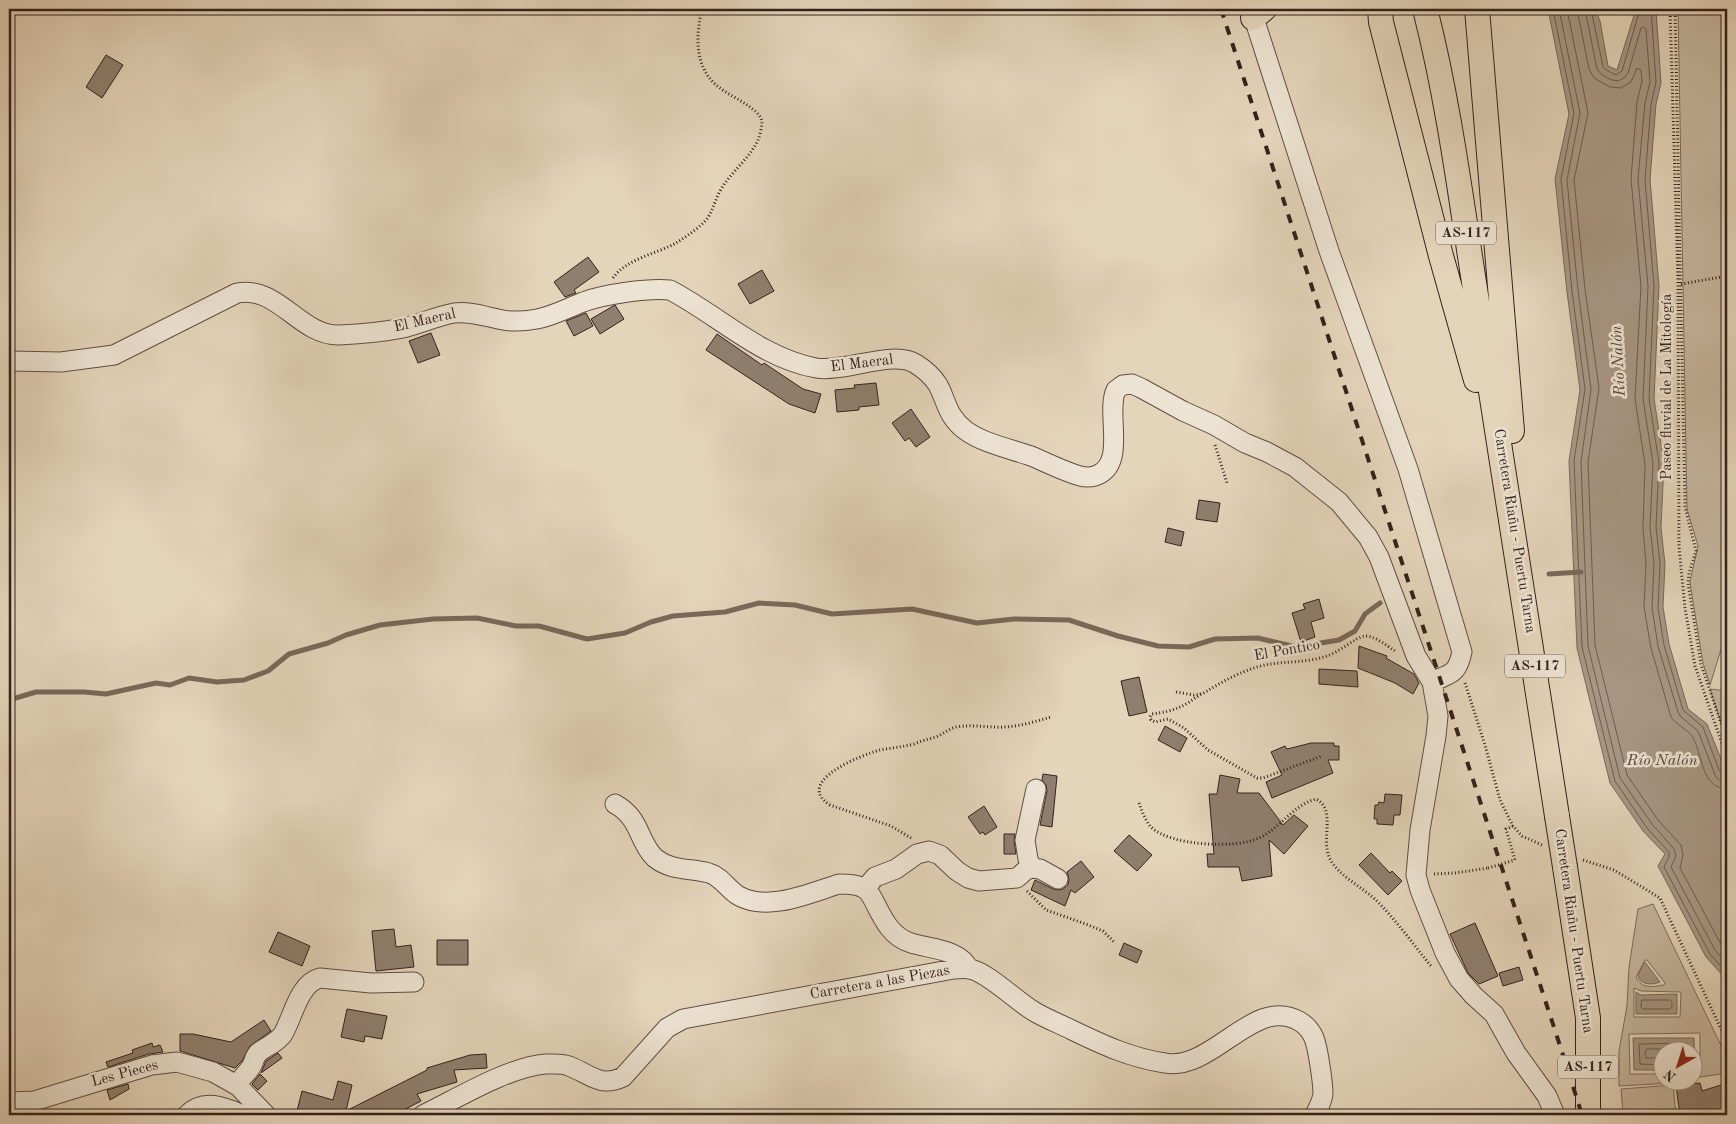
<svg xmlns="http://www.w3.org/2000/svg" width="1736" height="1124" font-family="'Old Standard TT',serif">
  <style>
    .green { fill: #c6b69f; stroke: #7d6c5e; fill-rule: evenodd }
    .water { fill: #a89784; stroke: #7a685a }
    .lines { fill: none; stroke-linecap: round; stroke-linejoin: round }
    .shore { stroke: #6e5c50; stroke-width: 1 }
    .stream { stroke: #7a685a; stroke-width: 5 }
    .building { fill: #907f6e; stroke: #34221c }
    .minor-casing { stroke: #604e44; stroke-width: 21 }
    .major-casing { stroke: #34221c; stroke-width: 26 }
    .path { stroke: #34221c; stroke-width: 3; stroke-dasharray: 1 2.5; stroke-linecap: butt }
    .minor { stroke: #ede3d2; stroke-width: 19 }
    .major { stroke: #e4d4ba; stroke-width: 24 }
    .rail { stroke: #34221c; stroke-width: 4; stroke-dasharray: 9 9; stroke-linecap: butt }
    .major-bridge-casing { stroke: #34221c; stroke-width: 26; stroke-linecap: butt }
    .path-bridge { stroke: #34221c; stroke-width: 3; stroke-dasharray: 1 2.5; stroke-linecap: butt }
    .major-bridge { stroke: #e4d4ba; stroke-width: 24 }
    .labels { text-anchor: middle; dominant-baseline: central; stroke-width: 5; stroke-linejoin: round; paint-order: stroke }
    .shield { fill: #ede3d2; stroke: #6c5c53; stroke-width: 1 }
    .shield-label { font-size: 14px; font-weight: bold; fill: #34221c }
    .street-label { font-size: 15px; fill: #34221c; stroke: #ede3d2 }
    .water-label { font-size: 16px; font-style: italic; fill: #57453b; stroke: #ede3d2 }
  </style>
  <rect width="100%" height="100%" fill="#e4d4ba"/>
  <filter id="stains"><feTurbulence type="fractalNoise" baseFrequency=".004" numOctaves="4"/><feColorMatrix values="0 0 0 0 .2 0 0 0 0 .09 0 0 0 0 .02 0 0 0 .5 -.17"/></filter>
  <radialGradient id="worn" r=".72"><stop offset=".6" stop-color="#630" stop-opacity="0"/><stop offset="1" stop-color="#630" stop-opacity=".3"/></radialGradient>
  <path class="green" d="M 1678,9 L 1727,9 L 1727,630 L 1710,685 L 1703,663 L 1691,589 L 1690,581 L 1698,546 L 1687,509 Z
    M 1710,689 L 1727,691 L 1725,698 L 1727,702 L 1727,741 Z
    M 1653,904 L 1727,1058 L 1727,1073 L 1694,1078 L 1694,1074 L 1700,1073 L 1700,1033 L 1629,1034 L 1630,1074 L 1663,1074 L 1664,1082 L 1673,1082 L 1673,1083 L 1619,1086 L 1619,1051 L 1627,1006 L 1629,967 L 1638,909 ZM 1645,960 L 1647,960 L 1665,983 L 1664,985 C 1652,987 1642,989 1636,977 ZM 1634,988 L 1641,991 L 1681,992 L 1680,1017 L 1634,1017 Z
    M 1673,1085 L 1676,1115 L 1623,1115 L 1621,1089 Z"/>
  <path class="water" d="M 1548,9 L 1595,9 L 1600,21 L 1608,66 L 1617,70 L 1636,9 L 1656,9 L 1661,83 L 1656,104 L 1650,179 L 1659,286 L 1654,399 L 1664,463 L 1661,528 L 1665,564 L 1663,607 L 1669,644 L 1688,709 L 1707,724 L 1727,774 L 1727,987 L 1724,977 L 1706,957 L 1658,866 L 1665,854 L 1643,831 L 1610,783 L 1577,648 L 1569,461 L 1580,390 L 1567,292 L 1555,179 L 1569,114 Z
    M 1645,962 L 1660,982 C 1653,985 1644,985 1639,979 L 1638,975 Z
    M 1636,992 L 1641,995 L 1677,994 L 1677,1014 L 1636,1014 Z
    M 1633,1038 L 1694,1038 L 1695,1070 L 1694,1052 L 1664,1052 L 1663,1070 L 1634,1070 Z"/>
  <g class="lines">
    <path class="shore" d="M 1553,9 L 1574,113 L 1561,179 L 1572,291 L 1585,389 L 1574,461 L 1582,647 L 1615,781 L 1647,828 L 1669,852 L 1669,857 L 1664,867 L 1710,954 L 1727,973
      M 1559,9 L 1580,113 L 1567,180 L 1578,290 L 1591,389 L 1581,462 L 1588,646 L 1620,778 L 1652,824 L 1674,849 L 1676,856 L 1671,867 L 1715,950 L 1727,964
      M 1567,9 L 1588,113 L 1574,180 L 1585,289 L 1599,388 L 1588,462 L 1595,645 L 1627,775 L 1658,820 L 1681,845 L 1683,855 L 1680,868 L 1722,946 L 1727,953
      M 1577,9 L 1589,69 L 1594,78 L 1610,87 L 1621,88 L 1631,82 L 1637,68 L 1641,70 L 1642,81 L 1637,102 L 1631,179 L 1641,286 L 1635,399 L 1645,464 L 1643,528 L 1646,564 L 1644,607 L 1651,648 L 1671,717 C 1676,725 1686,728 1692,736 C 1703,753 1700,788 1727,789
      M 1585,9 L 1597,69 L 1602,75 L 1612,80 L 1618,81 L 1624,78 L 1628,73 L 1641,28 L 1644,27 L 1646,29 L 1650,82 L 1645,103 L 1638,179 L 1648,286 L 1643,399 L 1653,463 L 1650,527 L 1654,564 L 1652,608 L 1658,646 L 1678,712 L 1681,717 L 1698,731 L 1716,777 L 1721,781 L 1727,782
      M 1591,9 L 1603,67 L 1606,70 L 1616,75 L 1622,71 L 1640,9
      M 1651,9 L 1656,82 L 1651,104 L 1645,180 L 1654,286 L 1649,399 L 1659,463 L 1656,527 L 1660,564 L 1658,608 L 1664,645 L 1683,710 L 1703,727 L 1719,770 L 1722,774 L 1727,775
      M 1642,1000 L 1670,1000 L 1672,1002 L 1672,1007 L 1670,1009 L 1643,1009 L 1641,1007 Z
      M 1664,1058 L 1646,1058 L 1645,1051 L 1647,1049 L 1680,1049 L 1683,1052
      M 1664,1065 L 1640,1064 L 1639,1044 L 1687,1043 L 1689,1045 L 1690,1052"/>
    <path class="stream" d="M 1549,574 L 1581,572
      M 9,700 L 36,692 L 84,692 L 106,694 L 156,683 L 170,685 L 189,678 L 217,682 L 244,680 L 268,671 L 289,654 L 328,643 L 346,635 L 380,625 L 433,619 L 477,618 L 516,626 L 539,626 L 587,639 L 625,633 L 651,622 L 673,616 L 725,612 L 759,603 L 795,605 L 832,614 L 912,609 L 977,623 L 1014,619 L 1069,620 L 1118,636 L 1158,646 L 1189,647 L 1215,639 L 1258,638 L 1296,647 L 1339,640 L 1355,631 L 1365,614 L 1380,603"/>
  </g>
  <path class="building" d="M 106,55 L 123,65 L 102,98 L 86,87 Z
    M 588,257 L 599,272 L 574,290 L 576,293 L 565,297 L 554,282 Z
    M 762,270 L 774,291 L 750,304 L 738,284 Z
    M 615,305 L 624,319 L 600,334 L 591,319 Z
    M 586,313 L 593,326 L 574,336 L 566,321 Z
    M 431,333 L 440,355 L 418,363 L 409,341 Z
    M 717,334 L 762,365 L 764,363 L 803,389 L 821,394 L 815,413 L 789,404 L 706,350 Z
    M 876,383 L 879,405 L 859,407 L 859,410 L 837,412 L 835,390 L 855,388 L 854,385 Z
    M 911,409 L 930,437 L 916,447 L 909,438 L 905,441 L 892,423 Z
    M 1199,500 L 1220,503 L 1217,522 L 1196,519 Z
    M 1168,528 L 1184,532 L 1181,546 L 1165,542 Z
    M 1319,599 L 1324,618 L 1311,622 L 1315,637 L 1301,642 L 1292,613 L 1305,609 L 1303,604 Z
    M 1359,646 L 1387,656 L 1386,658 L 1414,674 L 1419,683 L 1413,694 L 1395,683 L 1358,668 Z
    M 1319,669 L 1357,671 L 1358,687 L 1319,684 Z
    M 1139,677 L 1147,712 L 1129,716 L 1121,681 Z
    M 1165,726 L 1187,738 L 1180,752 L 1158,740 Z
    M 1311,743 L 1334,743 L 1334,746 L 1339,746 L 1339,760 L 1328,760 L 1333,773 L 1272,798 L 1266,782 L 1282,775 L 1271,752 L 1285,746 L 1287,749 Z
    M 1043,774 L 1057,776 L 1052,827 L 1040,825 L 1047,791 L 1046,785 L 1042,780 Z
    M 1220,775 L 1240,779 L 1237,793 L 1259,793 L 1283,825 L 1294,815 L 1308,826 L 1284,854 L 1269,840 L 1272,876 L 1242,881 L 1239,867 L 1208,867 L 1207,854 L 1214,854 L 1209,794 L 1217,794 Z
    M 1385,794 L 1402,795 L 1400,815 L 1394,815 L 1393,825 L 1377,824 L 1377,819 L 1374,819 L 1375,805 L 1378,805 L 1379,802 L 1384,803 Z
    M 984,806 L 997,827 L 985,835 L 983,832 L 980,834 L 968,817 Z
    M 1004,834 L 1015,834 L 1014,841 L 1016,854 L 1004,854 Z
    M 1129,835 L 1152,855 L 1137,871 L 1114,851 Z
    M 1371,853 L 1390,873 L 1392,871 L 1402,881 L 1388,895 L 1359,865 Z
    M 1081,861 L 1094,877 L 1075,893 L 1071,890 L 1065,906 L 1031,890 L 1035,880 L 1053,889 L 1059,890 L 1063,889 L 1068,885 L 1069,879 L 1067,872 Z
    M 1475,923 L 1498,976 L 1479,984 L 1468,973 L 1450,934 Z
    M 394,929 L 396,947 L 411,945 L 414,967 L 376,971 L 372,931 Z
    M 278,932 L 310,946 L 302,966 L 269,952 Z
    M 437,940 L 468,940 L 468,965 L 437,965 Z
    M 1124,943 L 1142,951 L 1137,963 L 1119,955 Z
    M 1519,967 L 1523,980 L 1503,986 L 1499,973 Z
    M 347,1009 L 387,1016 L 382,1039 L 365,1036 L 364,1042 L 341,1037 Z
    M 264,1020 L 271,1031 L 250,1046 L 242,1061 L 235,1068 L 180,1051 L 180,1034 L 193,1034 L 231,1042 Z
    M 152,1043 L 153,1047 L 160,1045 L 163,1052 L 149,1054 L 108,1067 L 106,1062 L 133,1053 L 132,1050 Z
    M 278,1053 L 282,1058 L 261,1073 L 266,1061 Z
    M 486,1054 L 487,1068 L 454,1070 L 457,1082 L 417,1094 L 421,1101 L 394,1115 L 296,1115 L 302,1091 L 333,1100 L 338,1081 L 352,1085 L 346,1111 L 427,1070 L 427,1068 L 470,1055 Z
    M 260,1074 L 267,1081 L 258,1090 L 252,1084 Z
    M 1700,1083 L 1702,1091 L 1727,1083 L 1727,1115 L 1680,1115 L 1676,1086 Z
    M 128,1084 L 129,1089 L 110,1100 L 107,1090 Z"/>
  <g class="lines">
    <defs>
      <path id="minor" d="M 1251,9 L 1329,251 L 1408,469 L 1462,652 C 1457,675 1451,673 1432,682
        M 9,361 L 61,362 L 114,355 L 237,293 C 278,285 300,336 339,335 C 359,334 383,332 403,328 C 420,324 437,316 454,313 C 472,311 486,317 503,320 C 514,322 526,321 537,319 C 553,316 568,308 583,302 C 605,294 647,288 670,290 C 718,315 761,358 816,368 C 844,373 894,349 916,364 C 924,369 933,377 938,385 C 947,402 947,416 965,430 C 982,443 1011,449 1031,456 C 1048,463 1063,471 1080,476 C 1084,477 1091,477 1095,476 C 1128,465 1105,413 1116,390 L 1123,385 L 1132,384 L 1141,388 L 1183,411 L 1214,425 L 1245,443 L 1267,452 L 1295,467 L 1339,502 L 1368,537 L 1379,557 L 1416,656 L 1432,682 L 1438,716 L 1436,736 L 1420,830 L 1416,875 L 1420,890 L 1445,953 L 1459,979 L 1474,996 L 1494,1014 L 1516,1053 L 1547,1096 L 1555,1115
        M 615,804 C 641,818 638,842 655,858 C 671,871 691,868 709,873 C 722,877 728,890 739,896 C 768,912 810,893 839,884 C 847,884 858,884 865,889 C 870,892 873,899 876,905 C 884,921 892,937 911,943 C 930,949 960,949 969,969
        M 1032,868 L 1028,859 L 1025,840 L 1036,789
        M 865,889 L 875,877 L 896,869 L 917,854 L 929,851 L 940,855 L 957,871 L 968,878 L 979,881 L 1017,878 L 1026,870 L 1032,868 L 1040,869 L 1058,879
        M 238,1086 C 239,1078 247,1074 251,1067 C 254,1063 254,1057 258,1053 C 266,1046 276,1044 283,1034 C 293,1017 299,983 320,978 L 371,983 L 414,982
        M 9,1102 L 34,1101 L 152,1065 L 177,1062 L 213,1072 L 238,1086 L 266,1115
        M 187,1115 C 204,1098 224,1107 243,1115
        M 423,1115 C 458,1098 508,1067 546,1064 C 554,1064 562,1063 569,1066 C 590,1074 600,1088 623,1077 L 667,1028 L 683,1019 L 954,969 C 958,969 964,968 969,969 C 987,971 1017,1002 1035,1012 C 1047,1019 1060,1024 1072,1030 C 1103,1045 1131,1058 1165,1063 C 1212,1072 1254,995 1299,1021 C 1306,1025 1311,1031 1314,1038 C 1318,1048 1323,1083 1323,1094 C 1322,1102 1318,1108 1315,1115"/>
      <path id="major" d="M 1380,9 L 1381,22 L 1441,256 L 1476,380
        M 1425,9 C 1450,107 1462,208 1478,308 C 1505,477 1532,646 1557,816
        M 1477,9 L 1512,431
        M 1253,18 L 1264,9
        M 1565,867 L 1588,1018 L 1588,1115"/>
    </defs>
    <use href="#minor" class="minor-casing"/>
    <use href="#major" class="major-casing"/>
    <path class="path" d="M 1670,9 L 1678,281 L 1679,547 L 1685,608 L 1695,666 L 1727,758
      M 1675,9 L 1685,507 L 1696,551 L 1689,573 L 1688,583 L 1701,664 L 1727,741
      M 613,278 C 626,259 656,254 676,243 C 684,238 693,232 701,225 C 712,216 713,205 719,193 C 729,173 749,160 758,140 C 760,135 762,127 762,122 C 761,115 755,111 750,107 C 739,99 725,93 715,84 C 694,64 696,35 702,9
      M 1681,284 L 1727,276
      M 1215,445 L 1227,483
      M 1465,683 L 1485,745 L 1500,800 L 1513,826 L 1522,836 L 1544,846
      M 1176,692 L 1194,695 L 1202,694 C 1222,682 1242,670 1265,665 C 1285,661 1307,663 1327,656 C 1339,652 1355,638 1364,636 C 1374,635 1387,646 1395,651
      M 1201,694 C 1183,707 1175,711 1152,714 L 1150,717 L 1151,720 L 1155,722 L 1168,719 L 1184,728 L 1208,750 L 1257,778 L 1263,778 L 1322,756
      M 1139,803 C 1142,811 1145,820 1151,827 C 1170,846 1236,849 1259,838 C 1281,828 1293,805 1316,799 C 1337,810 1320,838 1330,859 C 1338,875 1363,888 1376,900 C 1396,920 1413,944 1431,966
      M 1513,826 L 1506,829 L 1515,860
      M 911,838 L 891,826 L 830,805 C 793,782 861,755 880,750 C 891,748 902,747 914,744 C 921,741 928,739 936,737 C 943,734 949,729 956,727 C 973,724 989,728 1006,727 C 1021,726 1037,721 1051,717
      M 1583,860 L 1614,870 L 1660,898 L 1727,1042
      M 1434,874 L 1455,873 L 1488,868
      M 1027,891 L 1046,910 L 1083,923 L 1103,931 L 1115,943"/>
    <use href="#minor" class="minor"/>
    <use href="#major" class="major"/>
    <path class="rail" d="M 1221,9 L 1565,1061 L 1582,1115"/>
    <defs>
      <path id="major-bridge" d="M 1557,816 L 1565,867"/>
    </defs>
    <use href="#major-bridge" class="major-bridge-casing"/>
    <path class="path-bridge" d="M 1488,868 L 1515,860"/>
    <use href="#major-bridge" class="major-bridge"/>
  </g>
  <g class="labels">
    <g class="shield">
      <rect x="1436" y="221.5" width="60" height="23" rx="4"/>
      <rect x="1505" y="654.5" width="60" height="23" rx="4"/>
      <rect x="1558" y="1055.5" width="60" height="23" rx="4"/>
    </g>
    <g class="shield-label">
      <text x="1466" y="233">AS-117</text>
      <text x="1535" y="666">AS-117</text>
      <text x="1588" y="1067">AS-117</text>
    </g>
    <g class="street-label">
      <text transform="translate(425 321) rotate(-13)">El Maeral</text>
      <text transform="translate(862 364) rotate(-7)">El Maeral</text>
      <text transform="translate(1667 387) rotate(-90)">Paseo fluvial de La Mitología</text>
      <text transform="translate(1514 531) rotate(81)">Carretera Riañu - Puertu Tarna</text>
      <text transform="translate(1287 651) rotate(-10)">El Pontico</text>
      <text transform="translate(1573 931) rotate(82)">Carretera Riañu - Puertu Tarna</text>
      <text transform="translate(880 983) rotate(-10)">Carretera a las Piezas</text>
      <text transform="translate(125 1074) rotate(-15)">Les Pieces</text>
    </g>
    <g class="water-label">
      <text transform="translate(1619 361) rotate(-93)">Río Nalón</text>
      <text x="1662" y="761">Río Nalón</text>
    </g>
  </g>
  <rect width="1736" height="1124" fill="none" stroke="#e4d4ba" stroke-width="30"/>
  <rect x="10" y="10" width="1716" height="1104" fill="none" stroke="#34221c" stroke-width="2.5"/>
  <rect x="15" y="15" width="1706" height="1094" fill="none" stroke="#34221c"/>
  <g transform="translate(1678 1066) rotate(219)"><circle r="24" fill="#ede3d2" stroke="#a39689"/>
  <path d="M0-4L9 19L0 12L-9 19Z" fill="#8f2418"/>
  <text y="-8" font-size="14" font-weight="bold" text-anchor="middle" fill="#34221c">N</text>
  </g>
  <rect width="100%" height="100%" filter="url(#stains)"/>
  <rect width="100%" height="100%" fill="url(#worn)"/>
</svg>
